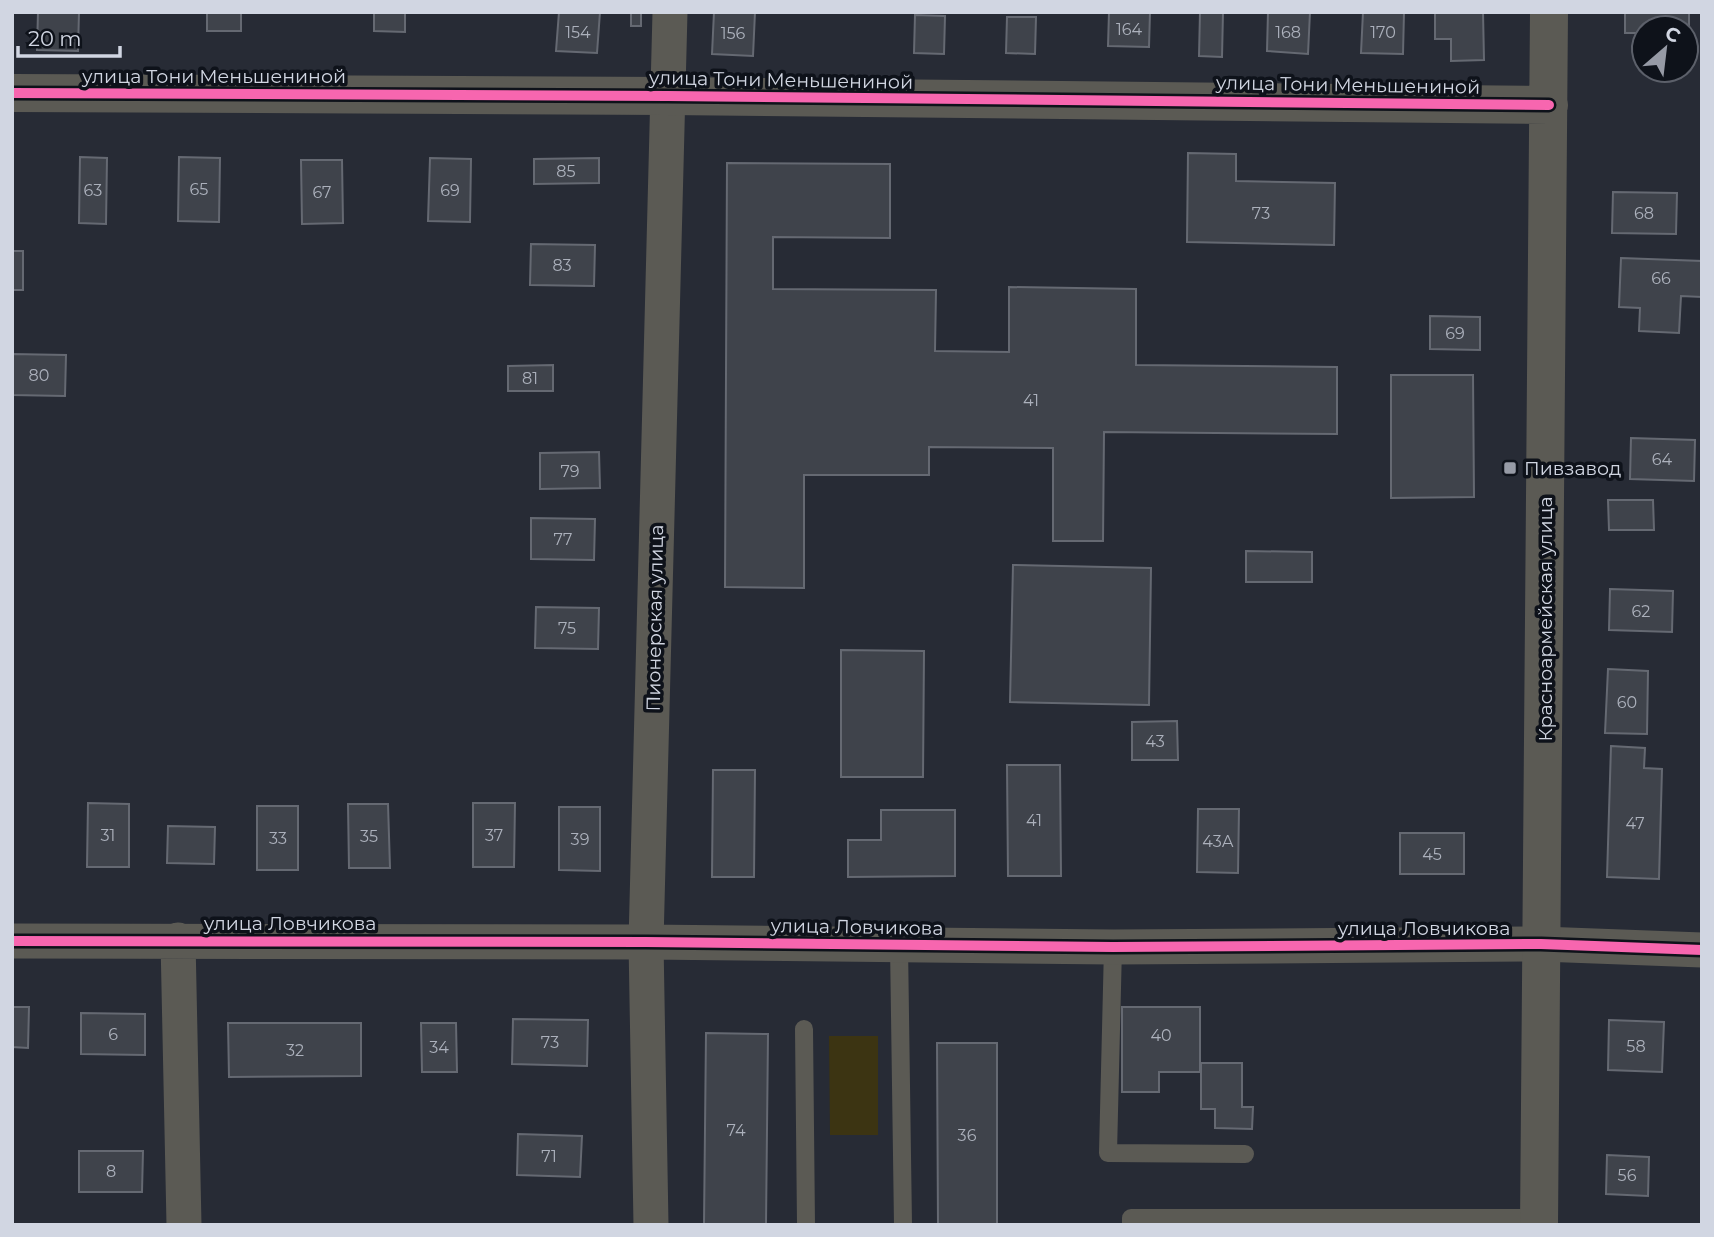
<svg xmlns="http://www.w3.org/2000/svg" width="1714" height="1237" font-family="Montserrat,sans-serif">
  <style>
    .green { fill: #3c3412 }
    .building { fill: #3f434b; stroke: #656972; stroke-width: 2 }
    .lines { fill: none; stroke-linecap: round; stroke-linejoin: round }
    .service { stroke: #5b5a54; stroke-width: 18 }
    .minor { stroke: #5b5a54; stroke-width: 35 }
    .tertiary { stroke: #5b5a54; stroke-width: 38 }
    .cycleway-casing { stroke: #0e121a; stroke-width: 15 }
    .cycleway { stroke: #f766af; stroke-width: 10 }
    .poi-dot { fill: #969aa5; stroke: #0e121a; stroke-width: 2.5 }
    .labels { text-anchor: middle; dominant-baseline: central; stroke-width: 7; stroke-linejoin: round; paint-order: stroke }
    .number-label { font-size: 16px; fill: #acb1bc }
    .street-label { font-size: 19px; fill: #d1d6e2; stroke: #0e121a }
    .poi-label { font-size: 19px; fill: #d1d6e2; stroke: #0e121a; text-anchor: start }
  </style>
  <rect width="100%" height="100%" fill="#272b35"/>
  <path class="green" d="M 829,1036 L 878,1036 L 878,1135 L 830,1135 Z"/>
  <path class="building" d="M 38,12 L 79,12 L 78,51 L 37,50 Z
    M 207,12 L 241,12 L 241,31 L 207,31 Z
    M 374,12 L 405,12 L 405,32 L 374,31 Z
    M 559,12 L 600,12 L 597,53 L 556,51 Z
    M 631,12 L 641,12 L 641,26 L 631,26 Z
    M 714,12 L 755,12 L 753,56 L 712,54 Z
    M 1109,12 L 1150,12 L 1149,47 L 1108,46 Z
    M 1200,12 L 1223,12 L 1222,57 L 1199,56 Z
    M 1268,12 L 1310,12 L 1308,54 L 1267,51 Z
    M 1363,12 L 1404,12 L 1403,54 L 1361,53 Z
    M 1435,12 L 1483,12 L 1484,60 L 1451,61 L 1451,39 L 1435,39 Z
    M 1625,12 L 1689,12 L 1689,35 L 1686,35 L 1686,28 L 1644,28 L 1644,33 L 1625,33 Z
    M 915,15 L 945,16 L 944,54 L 914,53 Z
    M 1007,17 L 1036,17 L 1035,54 L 1006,53 Z
    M 1188,153 L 1236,154 L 1236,181 L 1335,183 L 1334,245 L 1187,242 Z
    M 80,157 L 107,158 L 106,224 L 79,223 Z
    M 179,157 L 220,158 L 219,222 L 178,221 Z
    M 430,158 L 471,159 L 470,222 L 428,221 Z
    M 599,158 L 599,183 L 534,184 L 534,159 Z
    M 301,160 L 342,160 L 343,223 L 302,224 Z
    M 727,163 L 890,164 L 890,238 L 773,237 L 773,289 L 936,290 L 935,351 L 1009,352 L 1009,287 L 1136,289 L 1136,365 L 1337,367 L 1337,434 L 1104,432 L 1103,541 L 1053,541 L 1053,448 L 929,447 L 929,475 L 804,475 L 804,588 L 725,587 Z
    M 1613,192 L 1677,193 L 1676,234 L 1612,233 Z
    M 531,244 L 595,245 L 594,286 L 530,285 Z
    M 12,251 L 23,251 L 23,290 L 12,290 Z
    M 1621,258 L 1702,261 L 1702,297 L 1681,296 L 1679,333 L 1639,331 L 1640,308 L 1619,307 Z
    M 1430,316 L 1480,317 L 1480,350 L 1430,349 Z
    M 12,354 L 66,355 L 65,396 L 12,395 Z
    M 553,365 L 553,391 L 508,391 L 508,366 Z
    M 1391,375 L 1473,375 L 1474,497 L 1391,498 Z
    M 1631,438 L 1695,440 L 1694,481 L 1630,479 Z
    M 599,452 L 600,488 L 540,489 L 540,453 Z
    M 1608,500 L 1653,500 L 1654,530 L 1609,530 Z
    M 531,518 L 595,519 L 594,560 L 531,559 Z
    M 1246,551 L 1312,552 L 1312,582 L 1246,582 Z
    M 1013,565 L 1151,568 L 1149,705 L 1010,702 Z
    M 1610,589 L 1673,591 L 1672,632 L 1609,630 Z
    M 536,607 L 599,608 L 598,649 L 535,648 Z
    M 841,650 L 924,651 L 923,777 L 841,777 Z
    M 1608,669 L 1648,671 L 1647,734 L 1605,733 Z
    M 1177,721 L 1178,760 L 1132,760 L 1132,722 Z
    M 1611,746 L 1645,748 L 1644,768 L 1662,769 L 1659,879 L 1607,877 Z
    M 1007,765 L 1060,765 L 1061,876 L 1008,876 Z
    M 713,770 L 755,770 L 754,877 L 712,877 Z
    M 88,803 L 129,804 L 129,867 L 87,867 Z
    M 473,803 L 515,803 L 514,867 L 473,867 Z
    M 348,804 L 388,804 L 390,868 L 349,868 Z
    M 257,806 L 298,806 L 298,870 L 257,870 Z
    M 559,807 L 600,807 L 600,871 L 559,870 Z
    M 1198,809 L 1239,809 L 1238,873 L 1197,872 Z
    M 881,810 L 955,810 L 955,876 L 848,877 L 848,840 L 881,840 Z
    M 168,826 L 215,827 L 214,864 L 167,863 Z
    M 1400,833 L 1464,833 L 1464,874 L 1400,874 Z
    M 12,1007 L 29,1007 L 28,1048 L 12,1047 Z
    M 1122,1007 L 1200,1007 L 1200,1072 L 1159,1072 L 1159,1092 L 1122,1092 Z
    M 81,1013 L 145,1014 L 145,1055 L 81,1054 Z
    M 513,1019 L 588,1020 L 587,1066 L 512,1064 Z
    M 1609,1020 L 1664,1022 L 1662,1072 L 1608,1070 Z
    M 228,1023 L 361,1023 L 361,1076 L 229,1077 Z
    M 421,1023 L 456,1023 L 457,1072 L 422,1072 Z
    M 706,1033 L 768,1034 L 766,1225 L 704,1225 Z
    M 937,1043 L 997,1043 L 997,1225 L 938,1225 Z
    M 1201,1063 L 1242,1063 L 1242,1107 L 1253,1107 L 1252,1129 L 1215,1128 L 1215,1109 L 1201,1109 Z
    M 518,1134 L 582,1136 L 580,1177 L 517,1175 Z
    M 79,1151 L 143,1151 L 142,1192 L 79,1192 Z
    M 1607,1155 L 1649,1157 L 1648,1196 L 1606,1194 Z"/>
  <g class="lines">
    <path class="service" d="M 899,945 L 903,1225
      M 1113,947 L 1108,1153 L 1245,1154
      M 804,1029 L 806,1225
      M 1131,1225 L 1131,1218 L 1539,1218"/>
    <path class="minor" d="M 178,940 L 184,1225
      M 12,941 L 646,942 L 1113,947 L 1541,944 L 1702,950
      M 651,1225 L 646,942 L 670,12"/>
    <path class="tertiary" d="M 12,93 L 668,96 L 1549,105
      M 1539,1225 L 1549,12"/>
    <defs>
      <path id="cycleway" d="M 12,93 L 668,96 L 1549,105
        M 12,941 L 646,942 L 1113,947 L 1541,944 L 1702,950"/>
    </defs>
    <use href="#cycleway" class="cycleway-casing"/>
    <use href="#cycleway" class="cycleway"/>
  </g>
  <rect class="poi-dot" x="1503" y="461" width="14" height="14" rx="3.5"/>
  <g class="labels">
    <g class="number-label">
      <text x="1129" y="29">164</text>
      <text x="578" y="32">154</text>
      <text x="1288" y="32">168</text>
      <text x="1383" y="32">170</text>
      <text x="733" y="33">156</text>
      <text x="566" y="171">85</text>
      <text x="199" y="189">65</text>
      <text x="93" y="190">63</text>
      <text x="450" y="190">69</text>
      <text x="322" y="192">67</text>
      <text x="1261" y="213">73</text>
      <text x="1644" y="213">68</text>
      <text x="562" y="265">83</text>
      <text x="1661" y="278">66</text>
      <text x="1455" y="333">69</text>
      <text x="39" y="375">80</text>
      <text x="530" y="378">81</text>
      <text x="1031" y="400">41</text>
      <text x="1662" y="459">64</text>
      <text x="570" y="471">79</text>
      <text x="563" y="539">77</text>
      <text x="1641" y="611">62</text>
      <text x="567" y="628">75</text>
      <text x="1627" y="702">60</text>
      <text x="1155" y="741">43</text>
      <text x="1034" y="820">41</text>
      <text x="1635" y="823">47</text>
      <text x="108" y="835">31</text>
      <text x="494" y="835">37</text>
      <text x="369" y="836">35</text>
      <text x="278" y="838">33</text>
      <text x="580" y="839">39</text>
      <text x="1218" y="841">43А</text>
      <text x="1432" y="854">45</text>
      <text x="113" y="1034">6</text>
      <text x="1161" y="1035">40</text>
      <text x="550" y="1042">73</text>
      <text x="1636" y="1046">58</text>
      <text x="439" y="1047">34</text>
      <text x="295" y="1050">32</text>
      <text x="736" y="1130">74</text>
      <text x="967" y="1135">36</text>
      <text x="549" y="1156">71</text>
      <text x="111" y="1171">8</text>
      <text x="1627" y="1175">56</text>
    </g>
    <g class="street-label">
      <text x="214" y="76">улица Тони Меньшениной</text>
      <text transform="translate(781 80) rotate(1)">улица Тони Меньшениной</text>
      <text transform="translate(1348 85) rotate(1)">улица Тони Меньшениной</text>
      <text transform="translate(655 618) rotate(-89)">Пионерская улица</text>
      <text transform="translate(1545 619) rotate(-90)">Красноармейская улица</text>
      <text x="290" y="923">улица Ловчикова</text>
      <text transform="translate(857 927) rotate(1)">улица Ловчикова</text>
      <text x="1424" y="928">улица Ловчикова</text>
    </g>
    <g class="poi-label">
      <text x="1524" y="468">Пивзавод</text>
    </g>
  </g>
  <rect width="1714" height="1237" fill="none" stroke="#d1d6e2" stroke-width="28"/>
  <g transform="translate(1665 49) rotate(28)"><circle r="33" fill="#0e121a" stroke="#5c606a" stroke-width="2"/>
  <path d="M0-5L12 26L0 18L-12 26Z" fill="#969aa5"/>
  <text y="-10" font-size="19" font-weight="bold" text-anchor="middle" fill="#d1d6e2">С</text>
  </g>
  <path d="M18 46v10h102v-10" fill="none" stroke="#d1d6e2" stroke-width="3.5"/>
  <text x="28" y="46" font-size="21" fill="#d1d6e2" stroke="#0e121a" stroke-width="5" paint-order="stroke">20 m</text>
</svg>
